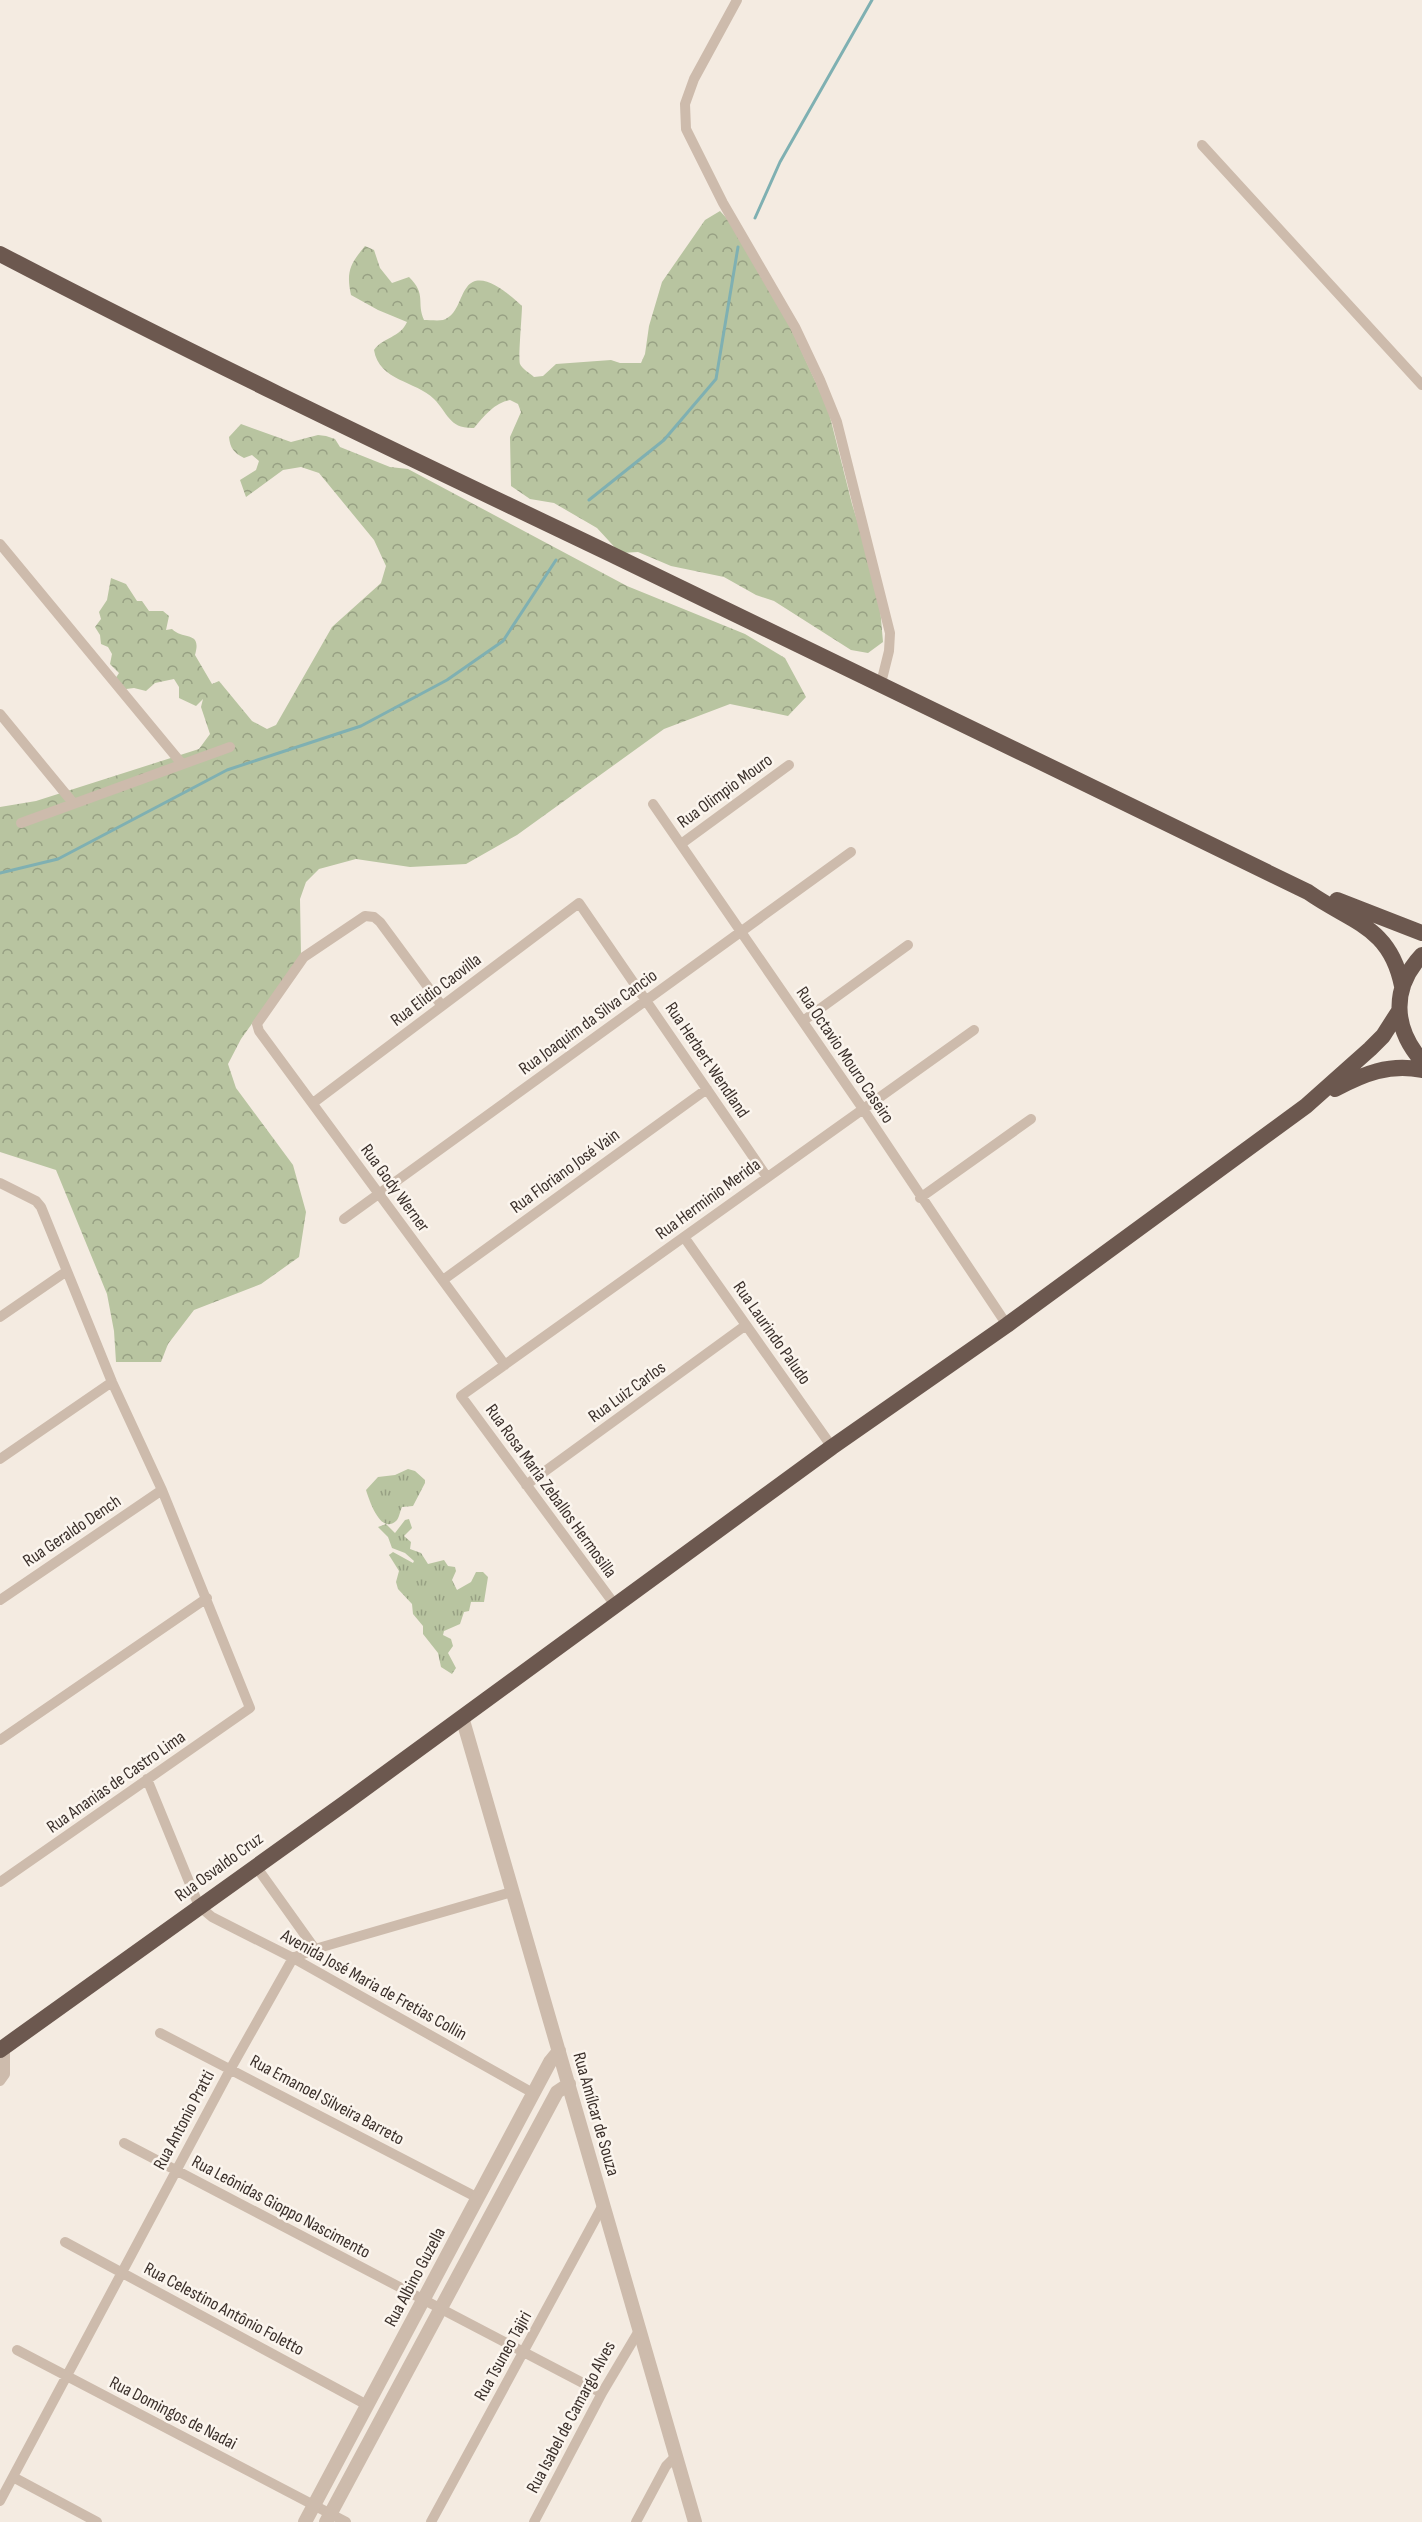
<svg xmlns="http://www.w3.org/2000/svg" width="1422" height="2522" font-family="'Sofia Sans Condensed',sans-serif">
  <style>
    .grass { fill: url(#grass-tufts) }
    .forest { fill: url(#forest-crowns) }
    .lines { fill: none; stroke-linecap: round; stroke-linejoin: round }
    .stream { stroke: #7fb0b2; stroke-width: 3 }
    .minor { stroke: #cdbbac; stroke-width: 10 }
    .tertiary { stroke: #cdbbac; stroke-width: 14 }
    .trunk { stroke: #6c584f; stroke-width: 16 }
    .labels { text-anchor: middle; dominant-baseline: central; stroke-width: 5; stroke-linejoin: round; paint-order: stroke }
    .street-label { font-size: 18px; fill: #3b302b; stroke: #fbf5ee }
  </style>
  <defs>
    <pattern id="grass-tufts" width="24" height="20" patternUnits="userSpaceOnUse" patternTransform="scale(1.5)"><rect width="24" height="20" fill="#b8c4a0"/><path d="M3 7l-1-3M5 7V3M7 7l1-3M15 17l-1-3M17 17v-4M19 17l1-3" fill="none" stroke="#97a083"/></pattern>
    <pattern id="forest-crowns" width="20" height="18" patternUnits="userSpaceOnUse" patternTransform="scale(1.5)"><rect width="20" height="18" fill="#b8c4a0"/><path d="M2 6a3 3 0 1 1 6 0M12 15a3 3 0 1 1 6 0" fill="none" stroke="#97a083"/></pattern>
  </defs>
  <rect width="100%" height="100%" fill="#f4ebe1"/>
  <path class="grass" d="M 408,1469 L 415,1471 L 425,1480 L 425,1483 L 413,1506 L 402,1507 C 400,1511 399,1519 396,1521 C 380,1535 369,1499 366,1490 L 378,1477 L 395,1475 Z
    M 409,1519 L 412,1528 L 404,1536 L 411,1542 L 410,1549 L 421,1553 L 428,1564 L 444,1560 L 448,1566 L 455,1567 L 456,1571 L 452,1580 L 457,1590 L 471,1582 L 476,1572 L 483,1572 L 488,1577 L 484,1602 L 471,1602 L 469,1611 L 464,1612 L 460,1624 L 444,1631 L 443,1635 L 451,1639 L 453,1646 L 448,1653 L 456,1668 L 452,1674 L 441,1667 L 438,1653 L 423,1634 L 423,1626 L 413,1614 L 412,1604 L 398,1589 L 396,1582 L 399,1571 L 389,1555 L 393,1552 L 413,1563 L 414,1561 L 405,1553 L 392,1548 L 388,1537 L 378,1527 L 386,1524 L 395,1533 L 405,1520 Z"/>
  <path class="forest" d="M 720,211 L 731,223 L 789,324 L 828,409 L 852,504 L 872,568 L 880,607 L 883,642 L 868,653 L 851,650 L 774,601 L 756,595 L 724,577 L 671,566 L 638,552 L 620,553 L 597,528 L 554,503 L 530,499 L 511,486 L 510,437 L 521,412 L 518,404 L 510,400 C 494,403 484,416 474,428 C 449,429 448,413 434,399 C 416,381 379,381 374,350 C 383,337 400,338 407,322 L 378,310 L 351,295 C 346,272 350,264 365,246 L 374,250 L 380,268 L 392,283 L 409,277 C 427,295 416,302 424,320 C 429,320 438,321 443,320 C 458,315 459,297 467,287 C 481,268 511,296 522,306 C 522,316 518,359 520,364 C 522,369 530,373 534,377 L 543,376 L 556,364 L 611,360 L 620,363 L 641,363 L 645,354 L 649,326 L 662,282 L 705,220 Z
    M 241,424 L 291,442 L 318,435 L 326,436 L 335,439 L 340,447 L 390,467 L 408,469 L 627,586 L 745,634 L 785,658 L 806,697 L 788,716 L 730,704 L 664,729 L 517,835 L 466,864 L 410,867 L 356,859 L 319,869 L 306,882 L 300,899 L 301,955 L 241,1039 L 228,1064 L 236,1088 L 293,1165 L 306,1212 L 299,1257 L 261,1284 L 194,1310 L 168,1344 L 161,1362 L 116,1362 L 114,1331 L 107,1294 L 56,1170 L 0,1152 L 0,807 L 36,801 L 199,749 L 210,734 L 201,707 L 203,699 L 196,706 L 179,698 L 179,687 L 174,679 L 155,683 L 146,691 L 134,688 L 126,689 L 115,679 L 119,673 L 110,664 L 112,654 L 108,647 L 101,644 L 100,635 L 95,627 L 101,619 L 99,612 L 107,600 L 111,578 L 126,584 L 137,601 L 142,601 L 149,611 L 163,611 L 169,616 L 166,630 L 172,629 C 184,641 202,630 195,655 L 212,684 L 219,681 L 252,721 L 267,729 L 276,725 L 332,627 L 381,583 L 386,566 L 374,540 L 319,473 L 301,467 L 283,470 L 246,497 L 240,480 L 256,470 L 259,461 L 252,455 L 244,458 C 234,453 230,448 229,437 Z"/>
  <g class="lines">
    <path class="stream" d="M 755,218 L 780,162 L 872,0
      M 589,500 L 664,440 L 716,379 L 738,247
      M 0,873 L 58,859 L 227,770 L 361,726 L 447,680 L 503,641 L 556,560"/>
    <path class="minor" d="M 737,0 L 694,79 L 685,104 L 686,129 L 723,203 L 795,327 L 820,380 L 837,422 L 890,633 L 889,651 L 881,683
      M 1202,145 L 1422,385
      M 0,544 L 182,764
      M 0,714 L 74,804
      M 653,804 L 863,1109 L 1007,1325
      M 21,823 L 230,747
      M 681,844 L 789,765
      M 442,1006 L 380,922 L 374,917 L 365,916 L 304,957 L 257,1024 L 259,1031 L 505,1365
      M 803,1021 L 908,945
      M 313,1103 L 579,903 L 767,1177
      M 0,1183 L 36,1201 L 41,1207 L 112,1382 L 162,1490 L 250,1708 L 0,1882
      M 920,1198 L 1031,1119
      M 344,1219 L 851,852
      M 684,1237 L 832,1447
      M 443,1280 L 707,1089
      M 0,1317 L 67,1271
      M 0,1459 L 112,1382
      M 526,1485 L 746,1325
      M 0,1600 L 162,1490
      M 615,1605 L 461,1396 L 974,1030
      M 0,1740 L 207,1598
      M 147,1779 L 199,1906 L 212,1917 L 293,1958 L 533,2093
      M 255,1865 L 315,1949
      M 160,2033 L 478,2198
      M 0,2081 L 5,2074 L 5,2046
      M 124,2143 L 602,2393
      M 65,2242 L 367,2405
      M 17,2350 L 346,2522
      M 13,2477 L 97,2522
      M 0,2501 L 231,2068 L 293,1958 L 315,1949 L 512,1892
      M 431,2522 L 603,2205
      M 534,2522 L 602,2393 L 640,2329
      M 636,2522 L 666,2466 L 676,2456"/>
    <path class="tertiary" d="M 462,1717 L 695,2522
      M 305,2522 L 550,2062 L 559,2051
      M 326,2522 L 557,2092 L 569,2084"/>
    <path class="trunk" d="M 0,254 C 203,360 410,458 617,557 C 847,668 1078,780 1308,892 C 1352,923 1390,926 1402,986
      M 1337,900 L 1422,933
      M 1422,955 C 1391,988 1393,1028 1422,1061
      M 1335,1089 C 1363,1074 1390,1063 1422,1070
      M 0,2050 L 345,1803 L 832,1447 L 1007,1325 L 1306,1106 L 1370,1049 L 1383,1036 L 1399,1011"/>
  </g>
  <g class="labels">
    <g class="street-label">
      <text transform="translate(725 791) rotate(-36)">Rua Olimpio Mouro</text>
      <text transform="translate(436 990) rotate(-37)">Rua Elidio Caovilla</text>
      <text transform="translate(588 1022) rotate(-36)">Rua Joaquim da Silva Cancio</text>
      <text transform="translate(845 1055) rotate(56)">Rua Octavio Mouro Caseiro</text>
      <text transform="translate(707 1060) rotate(56)">Rua Herbert Wendland</text>
      <text transform="translate(565 1171) rotate(-36)">Rua Floriano José Vain</text>
      <text transform="translate(395 1188) rotate(54)">Rua Gody Werner</text>
      <text transform="translate(708 1199) rotate(-36)">Rua Herminio Merida</text>
      <text transform="translate(772 1333) rotate(55)">Rua Laurindo Paludo</text>
      <text transform="translate(627 1392) rotate(-36)">Rua Luiz Carlos</text>
      <text transform="translate(551 1491) rotate(54)">Rua Rosa Maria Zeballos Hermosilla</text>
      <text transform="translate(72 1531) rotate(-34)">Rua Geraldo Dench</text>
      <text transform="translate(116 1782) rotate(-35)">Rua Ananias de Castro Lima</text>
      <text transform="translate(219 1867) rotate(-36)">Rua Osvaldo Cruz</text>
      <text transform="translate(374 1985) rotate(29)">Avenida José Maria de Fretias Collin</text>
      <text transform="translate(327 2100) rotate(28)">Rua Emanoel Silveira Barreto</text>
      <text transform="translate(596 2114) rotate(74)">Rua Amílcar de Souza</text>
      <text transform="translate(184 2120) rotate(-62)">Rua Antonio Pratti</text>
      <text transform="translate(281 2207) rotate(28)">Rua Leônidas Gioppo Nascimento</text>
      <text transform="translate(415 2277) rotate(-62)">Rua Albino Guzella</text>
      <text transform="translate(224 2309) rotate(28)">Rua Celestino Antônio Foletto</text>
      <text transform="translate(503 2356) rotate(-61)">Rua Tsuneo Tajiri</text>
      <text transform="translate(173 2413) rotate(27)">Rua Domingos de Nadai</text>
      <text transform="translate(571 2417) rotate(-62)">Rua Isabel de Camargo Alves</text>
    </g>
  </g>
</svg>
